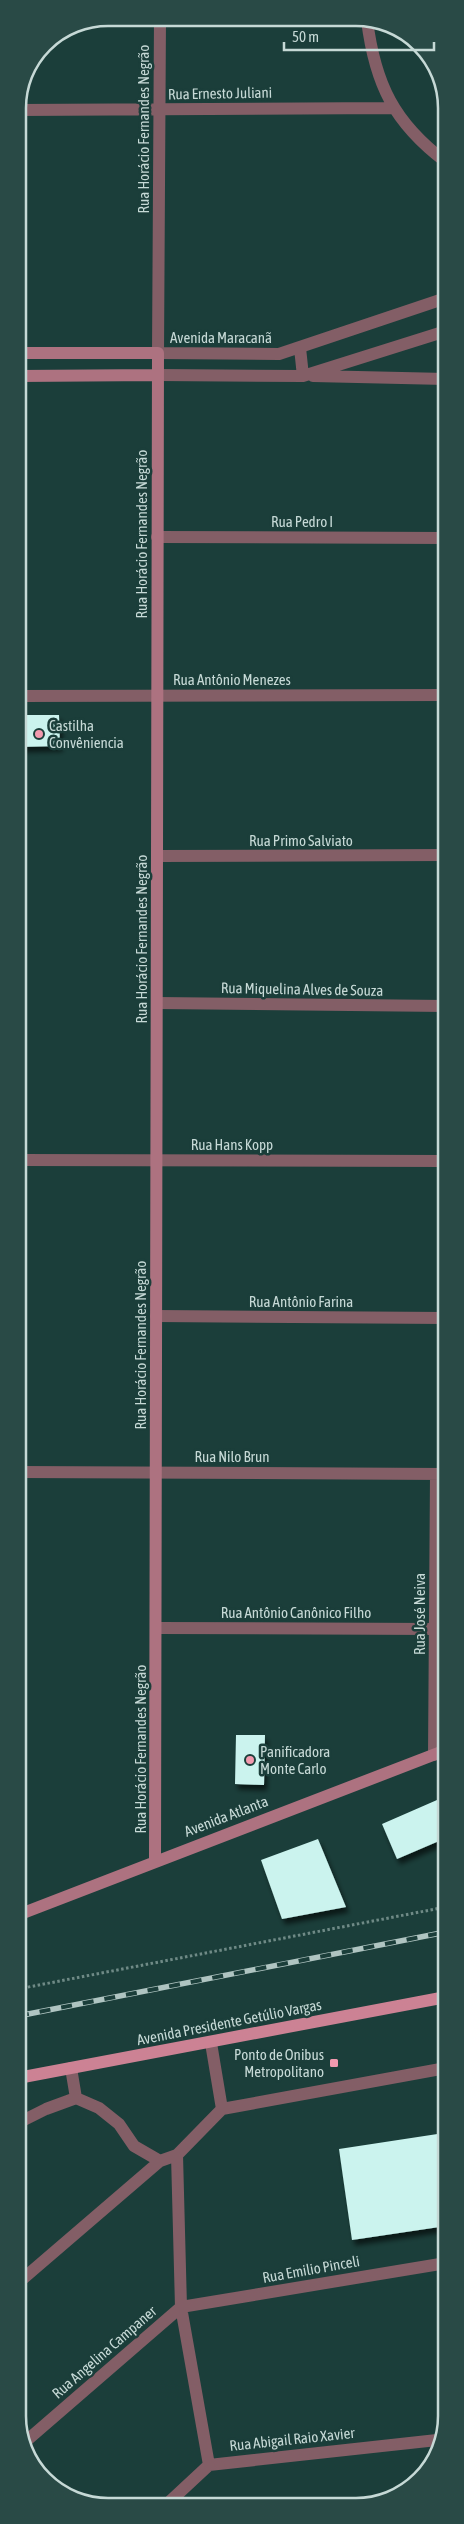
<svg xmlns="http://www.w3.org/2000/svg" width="464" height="2524" font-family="'Asap Condensed',sans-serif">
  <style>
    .building { fill: #cbf3ee; filter: url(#shadow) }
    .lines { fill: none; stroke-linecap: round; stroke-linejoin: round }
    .path { stroke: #6f8a86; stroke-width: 3; stroke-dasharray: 2.5 2.5; stroke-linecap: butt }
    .street { stroke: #835e66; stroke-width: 12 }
    .secondary { stroke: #ad7280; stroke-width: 12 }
    .primary { stroke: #cc8294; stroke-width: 12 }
    .rail-casing { stroke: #afc4c1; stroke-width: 5.5 }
    .rail { stroke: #1b3e3a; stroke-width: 4; stroke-dasharray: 11; stroke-linecap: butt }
    .poi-dot { fill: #f29aaf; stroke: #1b3e3a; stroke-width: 2 }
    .labels { text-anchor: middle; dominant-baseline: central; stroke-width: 5; stroke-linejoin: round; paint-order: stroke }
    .street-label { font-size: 15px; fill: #c6d9d6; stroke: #1b3e3a }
    .poi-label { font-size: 15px; fill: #c6d9d6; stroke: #1b3e3a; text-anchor: start }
    .rim { fill: none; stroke: #c6d9d6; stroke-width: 2.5 }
  </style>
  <defs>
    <filter id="shadow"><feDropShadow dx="3" dy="5.5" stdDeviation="2.5" flood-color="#0009"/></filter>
  </defs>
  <rect width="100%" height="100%" fill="#1b3e3a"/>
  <path class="building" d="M 26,715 L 59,715 L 60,746 L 18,747 L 18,722 L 20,718 Z
    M 236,1735 L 265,1735 L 264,1785 L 235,1784 Z
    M 446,1787 L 446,1813 L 437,1791 Z
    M 437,1800 L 446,1815 L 446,1838 L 397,1859 L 382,1824 Z
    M 318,1839 L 346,1907 L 282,1919 L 261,1860 Z
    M 444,2133 L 446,2226 L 352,2240 L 339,2149 Z"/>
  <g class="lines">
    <path class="path" d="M 18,1989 L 446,1907"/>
    <path class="street" d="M 160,18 L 158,353 L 279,354 L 446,298
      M 367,20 C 375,84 394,123 446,162
      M 18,110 L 393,108
      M 300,348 L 303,376
      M 158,375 L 303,376 L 446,331
      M 313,376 L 446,379
      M 157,537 L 446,538
      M 18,696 L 446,695
      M 157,856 L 446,855
      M 157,1003 L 446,1006
      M 18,1160 L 446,1161
      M 156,1316 L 446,1318
      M 18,1472 L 446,1474
      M 157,1628 L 435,1629
      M 434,1755 L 436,1474
      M 76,2098 L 99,2108 L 119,2124 L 134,2146 L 160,2161
      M 222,2109 L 446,2068
      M 18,2123 L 46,2109 L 76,2098 L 71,2068
      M 177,2155 L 181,2307 L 209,2465
      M 18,2283 L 160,2161 L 177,2155 L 222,2109 L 211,2043
      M 25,2442 L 181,2307 L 446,2263
      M 166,2505 L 209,2465 L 437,2440"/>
    <path class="secondary" d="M 18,353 L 158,353 L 155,1861
      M 18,376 L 158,375
      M 18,1915 L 446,1750"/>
    <path class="primary" d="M 18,2078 L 446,1997"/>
    <defs>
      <path id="rail" d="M 18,2016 L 446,1932"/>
    </defs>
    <use href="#rail" class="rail-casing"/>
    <use href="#rail" class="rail"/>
  </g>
  <g class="poi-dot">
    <circle cx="39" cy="734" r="5"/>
    <circle cx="250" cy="1760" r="5"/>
    <rect x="329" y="2058" width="10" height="10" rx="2.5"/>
  </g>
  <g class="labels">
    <g class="street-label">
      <text transform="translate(220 93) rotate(-1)">Rua Ernesto Juliani</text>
      <text transform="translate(143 129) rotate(-90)">Rua Horácio Fernandes Negrão</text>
      <text x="221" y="337">Avenida Maracanã</text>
      <text x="302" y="521">Rua Pedro I</text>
      <text transform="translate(141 534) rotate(-90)">Rua Horácio Fernandes Negrão</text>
      <text x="232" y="679">Rua Antônio Menezes</text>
      <text x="301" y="840">Rua Primo Salviato</text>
      <text transform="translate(141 939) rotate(-90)">Rua Horácio Fernandes Negrão</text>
      <text transform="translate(302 989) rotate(1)">Rua Miquelina Alves de Souza</text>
      <text x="232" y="1144">Rua Hans Kopp</text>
      <text x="301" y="1301">Rua Antônio Farina</text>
      <text transform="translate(140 1345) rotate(-90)">Rua Horácio Fernandes Negrão</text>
      <text x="232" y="1456">Rua Nilo Brun</text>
      <text x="296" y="1612">Rua Antônio Canônico Filho</text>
      <text transform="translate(419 1614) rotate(-90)">Rua José Neiva</text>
      <text transform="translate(140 1749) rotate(-90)">Rua Horácio Fernandes Negrão</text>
      <text transform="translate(226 1816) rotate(-21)">Avenida Atlanta</text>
      <text transform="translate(229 2022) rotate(-11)">Avenida Presidente Getúlio Vargas</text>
      <text transform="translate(311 2269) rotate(-10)">Rua Emilio Pinceli</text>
      <text transform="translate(104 2352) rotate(-41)">Rua Angelina Campaner</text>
      <text transform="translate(292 2439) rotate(-6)">Rua Abigail Raio Xavier</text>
    </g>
    <g class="poi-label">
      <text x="49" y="725">Castilha<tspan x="49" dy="17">Convêniencia</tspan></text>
      <text x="260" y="1751">Panificadora<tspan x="260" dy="17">Monte Carlo</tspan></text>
      <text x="324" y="2054" text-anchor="end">Ponto de Onibus<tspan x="324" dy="17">Metropolitano</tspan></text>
    </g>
  </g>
  <path d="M0 0H464V2524H0ZM108 26H356A82 82 0 0 1 438 108V2416A82 82 0 0 1 356 2498H108A82 82 0 0 1 26 2416V108A82 82 0 0 1 108 26Z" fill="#294a46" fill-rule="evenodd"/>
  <path class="rim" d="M108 26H356A82 82 0 0 1 438 108V2416A82 82 0 0 1 356 2498H108A82 82 0 0 1 26 2416V108A82 82 0 0 1 108 26Z"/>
  <path d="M284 42v8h150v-8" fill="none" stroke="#c6d9d6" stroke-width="2.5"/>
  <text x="292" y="42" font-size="15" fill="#c6d9d6" stroke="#1b3e3a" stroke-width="4" paint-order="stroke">50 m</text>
</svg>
